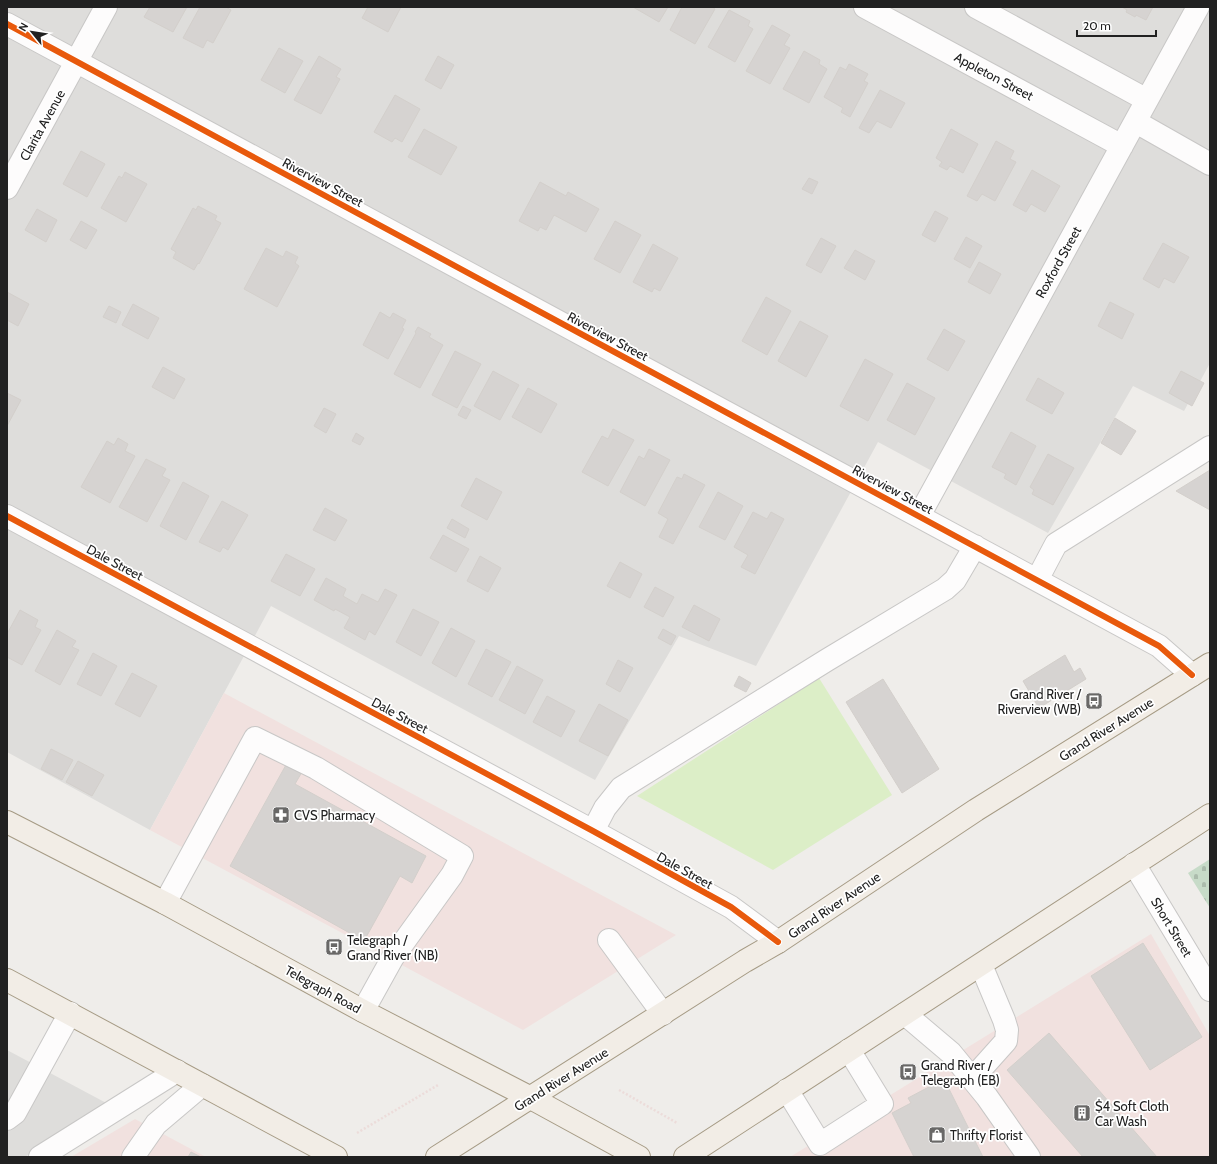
<svg xmlns="http://www.w3.org/2000/svg" width="1217" height="1164" font-family="Cabin,sans-serif">
  <style>
    .residential { fill: #dedddb }
    .commercial { fill: #f1e1df }
    .grass { fill: #dceec7 }
    .cemetery { fill: url(#cemetery-stones) }
    .building { fill: #d6d3d1; stroke: #d3cfcb }
    .lines { fill: none; stroke-linecap: round; stroke-linejoin: round }
    .minor-casing { stroke: #c8c7c6; stroke-width: 24 }
    .major-casing { stroke: #a69b85; stroke-width: 24 }
    .path { stroke: #ecdcda; stroke-width: 2.5; stroke-dasharray: 2 2; stroke-linecap: butt }
    .minor { stroke: #fdfcfc; stroke-width: 22 }
    .major { stroke: #f2ede6; stroke-width: 22 }
    .cycleway-casing { stroke: #fff; stroke-width: 8 }
    .cycleway { stroke: #e8590c; stroke-width: 6 }
    .labels { text-anchor: middle; dominant-baseline: central; stroke-width: 3.5; stroke-linejoin: round; paint-order: stroke }
    .street-label { font-size: 13px; fill: #212121; stroke: #fff }
    .poi-label { font-size: 13px; fill: #212121; stroke: #fff; text-anchor: start }
  </style>
  <defs>
    <pattern id="cemetery-stones" width="16" height="16" patternUnits="userSpaceOnUse"><rect width="16" height="16" fill="#c7dbc8"/><path d="M2 7V4a2 2 0 0 1 4 0v3zM10 15v-3a2 2 0 0 1 4 0v3z" fill="#abbcac"/></pattern>
  </defs>
  <rect width="100%" height="100%" fill="#efedea"/>
  <path class="residential" d="M 7,7 L 1210,7 L 1210,363 L 1184,411 L 1133,386 L 1048,533 L 878,442 L 756,666 L 679,636 L 595,780 L 271,606 L 150,830 L 7,752 Z
    M 7,1050 L 110,1105 L 25,1157 L 7,1157 Z"/>
  <path class="commercial" d="M 224,693 L 676,935 L 523,1030 L 150,830 Z
    M 1151,934 L 1210,1036 L 1210,1157 L 790,1157 Z
    M 135,1119 L 206,1157 L 71,1157 Z"/>
  <path class="grass" d="M 819,678 L 892,795 L 773,870 L 637,796 Z"/>
  <path class="cemetery" d="M 1210,859 L 1210,908 L 1188,873 Z"/>
  <path class="building" d="M 150,7 L 187,7 L 173,32 L 144,17 Z
    M 200,7 L 226,7 L 231,10 L 213,43 L 207,40 L 203,48 L 183,38 Z
    M 368,7 L 401,7 L 388,32 L 362,18 Z
    M 633,7 L 668,7 L 659,22 Z
    M 682,7 L 712,7 L 715,9 L 695,44 L 670,30 Z
    M 1122,7 L 1153,7 L 1146,20 L 1136,15 L 1135,17 L 1126,12 L 1127,10 Z
    M 729,10 L 750,21 L 748,26 L 753,29 L 735,62 L 708,47 Z
    M 772,25 L 790,35 L 784,45 L 790,48 L 770,84 L 746,71 Z
    M 279,48 L 303,61 L 285,93 L 261,80 Z
    M 804,51 L 820,60 L 819,64 L 827,69 L 809,103 L 783,89 Z
    M 319,56 L 341,69 L 336,77 L 340,79 L 321,114 L 294,100 Z
    M 438,56 L 454,65 L 441,89 L 425,80 Z
    M 849,64 L 868,74 L 864,81 L 868,83 L 850,117 L 841,112 L 843,108 L 824,97 L 840,67 L 846,70 Z
    M 880,90 L 905,103 L 891,128 L 877,121 L 869,133 L 859,128 Z
    M 395,95 L 420,109 L 402,142 L 395,138 L 392,142 L 374,132 Z
    M 424,129 L 457,147 L 441,175 L 408,157 Z
    M 951,129 L 978,144 L 963,173 L 950,166 L 947,170 L 939,166 L 942,162 L 936,158 Z
    M 996,141 L 1014,151 L 1010,159 L 1016,162 L 995,201 L 982,194 L 977,201 L 967,196 Z
    M 81,151 L 105,164 L 87,197 L 63,184 Z
    M 1032,170 L 1060,186 L 1045,212 L 1031,204 L 1026,212 L 1013,205 Z
    M 125,172 L 147,184 L 126,222 L 101,208 L 119,176 L 122,178 Z
    M 809,178 L 818,182 L 812,194 L 802,189 Z
    M 540,182 L 566,196 L 568,192 L 599,209 L 586,232 L 554,215 L 546,230 L 540,227 L 538,231 L 519,221 Z
    M 198,206 L 217,216 L 215,220 L 221,223 L 199,264 L 198,263 L 194,270 L 173,258 L 176,252 L 171,249 L 193,208 L 196,210 Z
    M 37,209 L 57,220 L 46,242 L 25,230 Z
    M 935,211 L 948,218 L 935,242 L 922,235 Z
    M 81,221 L 97,230 L 86,249 L 70,240 Z
    M 615,221 L 641,235 L 620,273 L 594,259 Z
    M 966,237 L 982,246 L 970,268 L 954,259 Z
    M 821,238 L 836,246 L 821,273 L 806,265 Z
    M 1163,243 L 1189,257 L 1174,283 L 1164,278 L 1159,288 L 1143,279 Z
    M 653,244 L 678,258 L 660,291 L 654,288 L 652,292 L 633,282 Z
    M 266,248 L 283,257 L 286,251 L 298,257 L 295,263 L 299,266 L 277,307 L 244,289 Z
    M 855,250 L 875,261 L 865,280 L 844,268 Z
    M 979,262 L 1001,274 L 990,294 L 968,282 Z
    M 7,292 L 29,304 L 18,326 L 7,320 Z
    M 766,297 L 791,311 L 767,355 L 742,341 Z
    M 1110,302 L 1134,314 L 1122,339 L 1098,326 Z
    M 133,304 L 159,318 L 148,339 L 122,325 Z
    M 109,306 L 121,312 L 116,323 L 103,317 Z
    M 380,312 L 390,318 L 393,313 L 406,320 L 402,328 L 404,329 L 388,359 L 363,345 Z
    M 800,321 L 828,336 L 806,377 L 778,361 Z
    M 418,327 L 431,334 L 429,337 L 443,345 L 420,388 L 394,374 L 416,333 L 415,332 Z
    M 944,329 L 965,341 L 948,371 L 927,359 Z
    M 455,351 L 481,364 L 457,408 L 432,395 Z
    M 865,359 L 893,374 L 868,421 L 840,406 Z
    M 163,367 L 185,379 L 174,399 L 152,387 Z
    M 493,371 L 519,385 L 500,420 L 474,406 Z
    M 1181,371 L 1204,383 L 1192,406 L 1169,393 Z
    M 1038,378 L 1064,393 L 1052,414 L 1026,400 Z
    M 907,383 L 935,398 L 915,435 L 887,420 Z
    M 528,388 L 557,404 L 541,433 L 512,417 Z
    M 7,393 L 21,400 L 7,426 Z
    M 463,406 L 471,410 L 466,419 L 458,415 Z
    M 324,408 L 336,414 L 326,433 L 314,426 Z
    M 1115,418 L 1136,431 L 1121,455 L 1101,443 Z
    M 613,429 L 634,440 L 608,486 L 582,472 L 602,436 L 608,439 Z
    M 1011,432 L 1036,446 L 1016,485 L 1004,478 L 1006,474 L 992,467 Z
    M 356,433 L 364,438 L 360,445 L 352,441 Z
    M 118,438 L 128,444 L 125,451 L 135,456 L 110,503 L 81,487 L 107,441 L 114,445 Z
    M 649,449 L 670,460 L 645,506 L 620,492 L 639,456 L 644,459 Z
    M 1048,454 L 1074,468 L 1053,505 L 1032,494 L 1034,490 L 1030,487 Z
    M 146,459 L 166,469 L 162,476 L 170,480 L 147,522 L 119,507 Z
    M 1210,470 L 1210,510 L 1176,491 Z
    M 684,474 L 705,485 L 673,544 L 659,537 L 668,519 L 658,513 L 677,477 L 682,479 Z
    M 476,478 L 502,492 L 487,520 L 461,506 Z
    M 183,482 L 209,496 L 186,540 L 160,526 Z
    M 718,492 L 743,506 L 725,540 L 699,527 Z
    M 222,501 L 248,515 L 228,550 L 223,547 L 220,552 L 199,542 Z
    M 325,508 L 347,520 L 335,541 L 313,530 Z
    M 753,512 L 767,519 L 771,512 L 784,519 L 755,574 L 741,567 L 748,555 L 734,547 Z
    M 452,519 L 469,529 L 465,538 L 447,528 Z
    M 443,535 L 469,549 L 456,572 L 430,558 Z
    M 286,554 L 315,569 L 300,596 L 271,581 Z
    M 480,556 L 501,568 L 488,592 L 467,581 Z
    M 620,562 L 642,574 L 630,598 L 607,586 Z
    M 326,578 L 346,589 L 343,596 L 357,604 L 362,594 L 378,602 L 385,589 L 397,595 L 375,635 L 369,631 L 365,640 L 344,628 L 350,617 L 335,609 L 334,611 L 314,600 Z
    M 655,587 L 674,597 L 663,617 L 644,607 Z
    M 694,605 L 720,619 L 709,641 L 682,627 Z
    M 413,609 L 439,622 L 421,656 L 396,642 Z
    M 20,610 L 38,620 L 35,627 L 41,630 L 22,665 L 7,657 L 7,634 Z
    M 451,628 L 475,641 L 456,677 L 432,663 Z
    M 663,629 L 676,636 L 671,645 L 658,638 Z
    M 57,630 L 76,641 L 72,647 L 79,650 L 60,685 L 35,671 Z
    M 486,649 L 511,662 L 492,697 L 468,684 Z
    M 93,653 L 117,666 L 101,696 L 77,684 Z
    M 1065,655 L 1074,672 L 1080,668 L 1086,679 L 1039,708 L 1023,681 Z
    M 618,660 L 633,668 L 620,692 L 606,684 Z
    M 517,666 L 543,680 L 525,714 L 499,700 Z
    M 132,673 L 157,686 L 140,717 L 115,704 Z
    M 739,676 L 751,683 L 746,692 L 734,686 Z
    M 883,679 L 939,769 L 902,793 L 846,702 Z
    M 547,696 L 575,711 L 561,737 L 533,722 Z
    M 599,704 L 628,720 L 608,756 L 579,741 Z
    M 51,749 L 73,760 L 62,780 L 41,769 Z
    M 78,761 L 104,775 L 92,796 L 66,782 Z
    M 287,763 L 302,772 L 295,784 L 426,856 L 412,883 L 400,876 L 364,941 L 230,866 Z
    M 1143,943 L 1202,1037 L 1150,1070 L 1091,976 Z
    M 1049,1033 L 1157,1157 L 1083,1157 L 1007,1070 Z
    M 944,1079 L 983,1157 L 914,1157 L 892,1113 L 911,1103 L 908,1098 Z
    M 191,1152 L 201,1157 L 188,1157 Z"/>
  <g class="lines">
    <defs>
      <path id="minor" d="M 865,7 L 1122,146
        M 976,7 L 1147,100
        M 7,24 L 1159,646 L 1192,675
        M 1136,122 L 1210,164
        M 7,188 L 106,7
        M 7,516 L 593,831 L 731,907 L 778,942
        M 919,516 L 1198,7
        M 1037,580 L 1056,544 L 1210,447
        M 593,831 L 605,808 L 621,788 L 827,660 L 945,589 L 955,580 L 975,546
        M 1134,864 L 1210,990
        M 165,903 L 255,738 L 316,768 L 462,856 L 452,875 L 393,957 L 363,1011
        M 609,940 L 663,1014
        M 905,1014 L 951,1053 L 987,1097 L 1029,1157
        M 972,1079 L 1006,1041 L 1007,1030 L 1004,1020 L 981,965
        M 787,1090 L 820,1144 L 882,1104 L 849,1050
        M 7,1119 L 15,1113 L 70,1013
        M 40,1157 L 177,1071
        M 133,1157 L 156,1124 L 202,1085"/>
      <path id="major" d="M 7,822 L 165,903 L 363,1011 L 531,1098 L 639,1157
        M 7,980 L 336,1157
        M 437,1157 L 745,961 L 778,942 L 976,810 L 1210,664
        M 685,1157 L 1210,815"/>
    </defs>
    <use href="#minor" class="minor-casing"/>
    <use href="#major" class="major-casing"/>
    <path class="path" d="M 619,1090 L 677,1123
      M 357,1133 L 438,1085"/>
    <use href="#minor" class="minor"/>
    <use href="#major" class="major"/>
    <defs>
      <path id="cycleway" d="M 7,24 L 1159,646 L 1192,675
        M 7,516 L 593,831 L 731,907 L 778,942"/>
    </defs>
    <use href="#cycleway" class="cycleway-casing"/>
    <use href="#cycleway" class="cycleway"/>
  </g>
  <defs>
    <symbol id="bus-square" viewBox="-11 -11 22 22"><rect x="-9" y="-9" width="18" height="18" rx="4" fill="#696867" stroke="#fff"/><path d="M-5-6H5V4H4V6H2V4H-2V6H-4V4H-5ZM-3.5-4V0h7V-4ZM-3.5 1.2v1.5H-2V1.2ZM2 1.2v1.5H3.5V1.2Z" fill="#fff"/></symbol>
    <symbol id="pharmacy-square" viewBox="-11 -11 22 22"><rect x="-9" y="-9" width="18" height="18" rx="4" fill="#696867" stroke="#fff"/><path d="M-2-6h4v4h4v4h-4v4h-4v-4h-4v-4h4Z" fill="#fff"/></symbol>
    <symbol id="building-square" viewBox="-11 -11 22 22"><rect x="-9" y="-9" width="18" height="18" rx="4" fill="#696867" stroke="#fff"/><path d="M-4-6H4V6H1V3H-1V6H-4ZM-2.5-4.3h1.7v1.8h-1.7ZM.8-4.3h1.7v1.8H.8ZM-2.5-1h1.7V.8h-1.7ZM.8-1h1.7V.8H.8Z" fill="#fff"/></symbol>
    <symbol id="shop-square" viewBox="-11 -11 22 22"><rect x="-9" y="-9" width="18" height="18" rx="4" fill="#696867" stroke="#fff"/><path d="M-5-2.5h2.3a2.7 3.5 0 0 1 5.4 0H5L5.5 6h-11ZM-1.5-2.5h3a1.5 2.3 0 0 0-3 0Z" fill="#fff"/></symbol>
  </defs>
  <g fill-rule="evenodd">
    <use href="#bus-square" x="1084" y="691" width="20" height="20"/>
    <use href="#pharmacy-square" x="271" y="805" width="20" height="20"/>
    <use href="#bus-square" x="324" y="937" width="20" height="20"/>
    <use href="#bus-square" x="898" y="1062" width="20" height="20"/>
    <use href="#building-square" x="1072" y="1103" width="20" height="20"/>
    <use href="#shop-square" x="927" y="1125" width="20" height="20"/>
  </g>
  <g class="labels">
    <g class="street-label">
      <text transform="translate(994 76) rotate(28)">Appleton Street</text>
      <text transform="translate(42 125) rotate(-61)">Clarita Avenue</text>
      <text transform="translate(323 182) rotate(28)">Riverview Street</text>
      <text transform="translate(1058 262) rotate(-61)">Roxford Street</text>
      <text transform="translate(608 336) rotate(28)">Riverview Street</text>
      <text transform="translate(893 489) rotate(28)">Riverview Street</text>
      <text transform="translate(115 562) rotate(28)">Dale Street</text>
      <text transform="translate(400 715) rotate(28)">Dale Street</text>
      <text transform="translate(1106 729) rotate(-32)">Grand River Avenue</text>
      <text transform="translate(685 870) rotate(29)">Dale Street</text>
      <text transform="translate(834 905) rotate(-34)">Grand River Avenue</text>
      <text transform="translate(1172 927) rotate(59)">Short Street</text>
      <text transform="translate(323 989) rotate(29)">Telegraph Road</text>
      <text transform="translate(561 1079) rotate(-32)">Grand River Avenue</text>
    </g>
    <g class="poi-label">
      <text x="1081" y="694" text-anchor="end">Grand River /<tspan x="1081" dy="15">Riverview (WB)</tspan></text>
      <text x="294" y="815">CVS Pharmacy</text>
      <text x="347" y="940">Telegraph /<tspan x="347" dy="15">Grand River (NB)</tspan></text>
      <text x="921" y="1065">Grand River /<tspan x="921" dy="15">Telegraph (EB)</tspan></text>
      <text x="1095" y="1106">$4 Soft Cloth<tspan x="1095" dy="15">Car Wash</tspan></text>
      <text x="950" y="1135">Thrifty Florist</text>
    </g>
  </g>
  <rect width="1217" height="1164" fill="none" stroke="#212121" stroke-width="16"/>
  <g transform="translate(32 32) rotate(300)" stroke="#ffffff" stroke-width="3" paint-order="stroke">
  <path d="M0-3L7 15L0 10L-7 15Z" fill="#212121"/>
  <text y="-6" font-size="11" font-weight="bold" text-anchor="middle" fill="#212121">N</text>
  </g>
  <path d="M1077 30v6h79v-6" fill="none" stroke="#212121" stroke-width="2"/>
  <text x="1083" y="30" font-size="12" fill="#212121" stroke="#ffffff" stroke-width="3" paint-order="stroke">20 m</text>
</svg>
